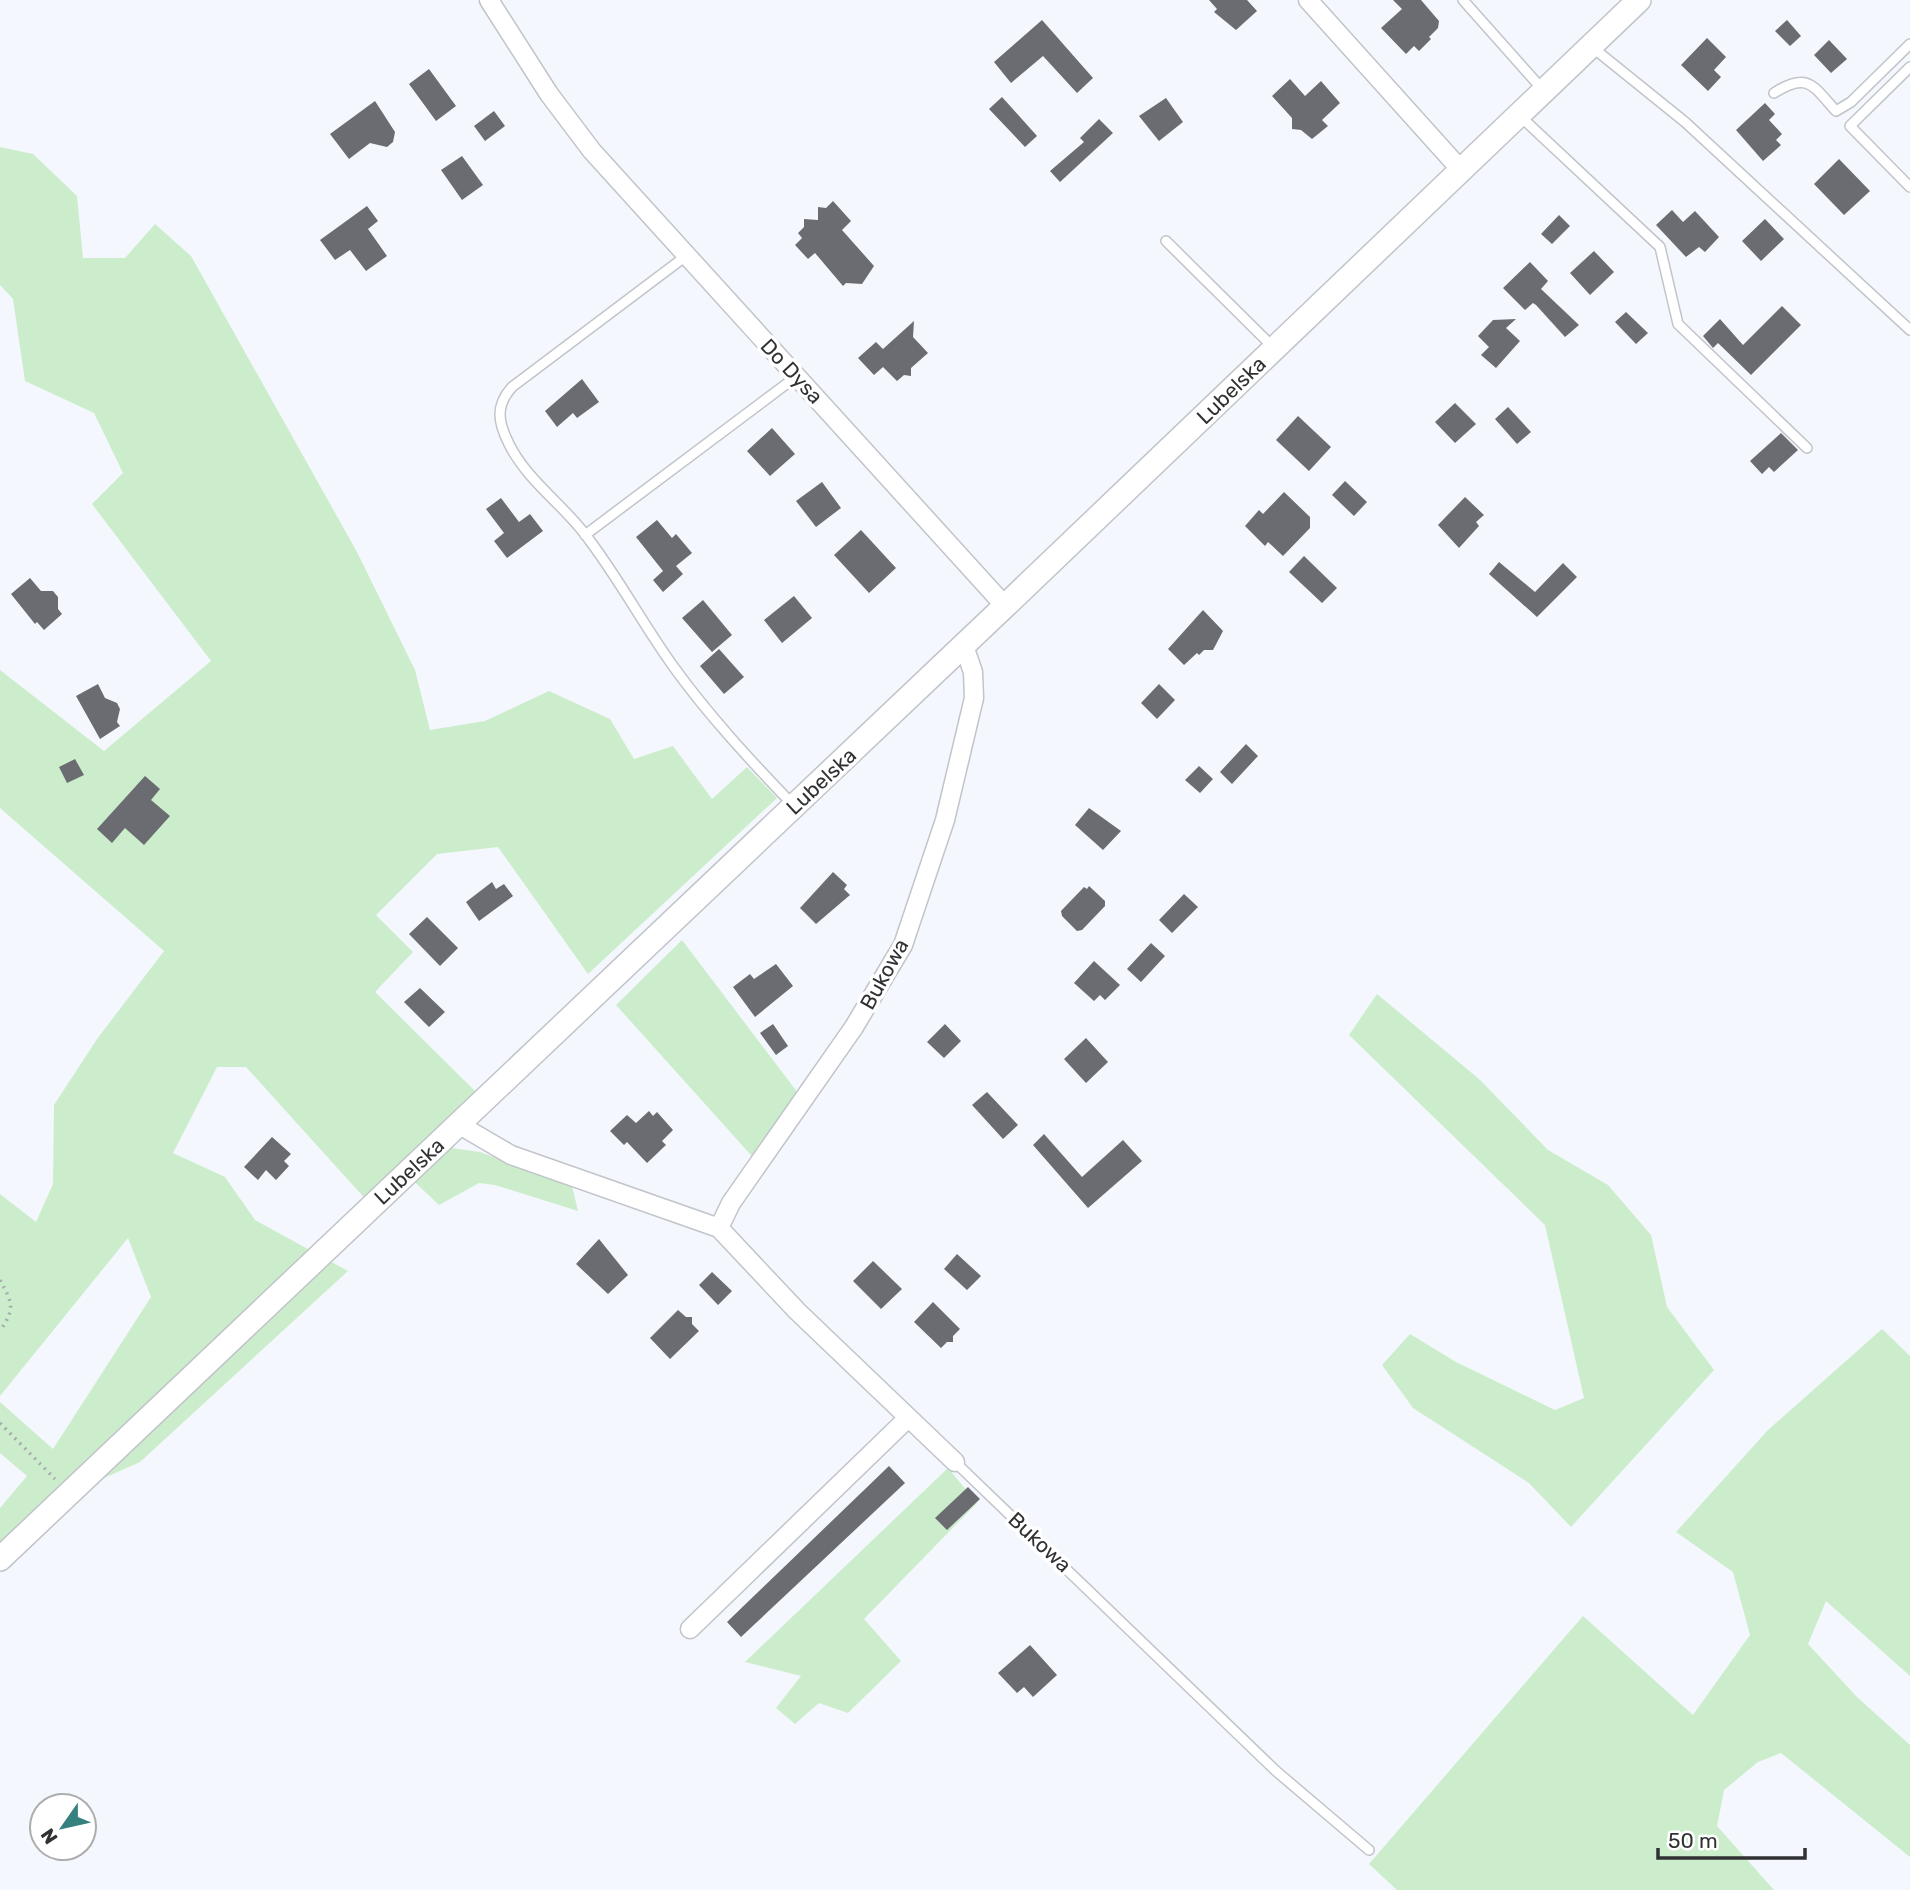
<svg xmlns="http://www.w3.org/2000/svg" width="1910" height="1890" font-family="Rubik,sans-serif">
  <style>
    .green { fill: #ccedcb }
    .building { fill: #6a6c71 }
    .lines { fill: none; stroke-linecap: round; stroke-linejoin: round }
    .service-casing { stroke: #c1c4c9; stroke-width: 12 }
    .minor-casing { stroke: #c1c4c9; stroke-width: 21 }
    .tertiary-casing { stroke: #c1c4c9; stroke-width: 26 }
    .path { stroke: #a7aaae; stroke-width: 3.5; stroke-dasharray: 2 5; stroke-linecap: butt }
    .service { stroke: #fff; stroke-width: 9 }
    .minor { stroke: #fff; stroke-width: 18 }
    .tertiary { stroke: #fff; stroke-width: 23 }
    .labels { text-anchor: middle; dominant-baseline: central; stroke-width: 7; stroke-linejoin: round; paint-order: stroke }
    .street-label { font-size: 21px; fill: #2f3133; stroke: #fff }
  </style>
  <rect width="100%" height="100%" fill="#f4f7fd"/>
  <path class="green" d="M 0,147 L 33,154 L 77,196 L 83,258 L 125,258 L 155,224 L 191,256 L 357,552 L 415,670 L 430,730 L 485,721 L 549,691 L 610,719 L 634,759 L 673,746 L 712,799 L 747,767 L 777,798 L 588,974 L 498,847 L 437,854 L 376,915 L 413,952 L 375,992 L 478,1094 L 437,1135 L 451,1148 L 480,1152 L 572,1186 L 578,1211 L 495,1185 L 479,1183 L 439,1205 L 403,1171 L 369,1203 L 246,1067 L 217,1067 L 173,1153 L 225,1177 L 255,1220 L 348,1271 L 140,1462 L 102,1479 L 0,1561 L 0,1508 L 27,1476 L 0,1453 L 0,1402 L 53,1449 L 151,1297 L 128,1238 L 0,1396 L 0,1194 L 36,1222 L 53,1184 L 54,1105 L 97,1039 L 164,951 L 0,808 L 0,670 L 104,751 L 211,661 L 92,504 L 123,473 L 94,413 L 25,381 L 13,299 L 0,285 Z
    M 682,940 L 804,1101 L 759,1164 L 616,1005 Z
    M 1377,994 L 1479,1079 L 1548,1150 L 1608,1185 L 1651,1235 L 1667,1307 L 1714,1370 L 1571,1527 L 1529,1483 L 1413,1408 L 1382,1365 L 1410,1334 L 1456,1362 L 1555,1410 L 1584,1398 L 1545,1225 L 1349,1035 Z
    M 1882,1329 L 1910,1356 L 1910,1676 L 1826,1601 L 1808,1644 L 1857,1697 L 1910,1745 L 1910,1857 L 1781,1753 L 1758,1762 L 1724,1790 L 1717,1826 L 1774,1890 L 1397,1890 L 1369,1864 L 1583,1616 L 1693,1715 L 1750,1635 L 1733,1572 L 1676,1532 L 1768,1430 Z
    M 948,1468 L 977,1503 L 864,1619 L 901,1661 L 848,1713 L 819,1703 L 795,1724 L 776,1708 L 801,1676 L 745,1662 Z"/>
  <path class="building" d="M 1209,0 L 1247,0 L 1257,11 L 1236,30 L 1214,12 L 1217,9 Z
    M 1393,0 L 1421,0 L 1439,21 L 1438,28 L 1429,37 L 1431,39 L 1419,51 L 1414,46 L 1406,54 L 1381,28 L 1402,9 Z
    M 1042,20 L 1093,78 L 1077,93 L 1043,56 L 1011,83 L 994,62 Z
    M 1787,20 L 1801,36 L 1790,46 L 1775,31 Z
    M 1707,38 L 1726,57 L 1714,70 L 1721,77 L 1708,91 L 1681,65 Z
    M 1829,40 L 1847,59 L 1831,73 L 1814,55 Z
    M 429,69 L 456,106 L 436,121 L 409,84 Z
    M 1290,79 L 1305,96 L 1321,81 L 1340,103 L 1322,120 L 1328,126 L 1312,139 L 1301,130 L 1292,129 L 1292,118 L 1272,96 Z
    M 1002,97 L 1037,136 L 1025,147 L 989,109 Z
    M 1166,98 L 1183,122 L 1159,141 L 1139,116 Z
    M 375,101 L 395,132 L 393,142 L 387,147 L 370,143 L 349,159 L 330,134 Z
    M 1765,103 L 1775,114 L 1769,120 L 1782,134 L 1776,140 L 1781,145 L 1763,161 L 1736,130 Z
    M 494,111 L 505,126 L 485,141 L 474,126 Z
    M 1099,119 L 1113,133 L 1060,182 L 1050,171 L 1084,142 L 1080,138 Z
    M 462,156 L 483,185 L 462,200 L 441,170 Z
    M 1839,159 L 1870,191 L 1844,215 L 1814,184 Z
    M 833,201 L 851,221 L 842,230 L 874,266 L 862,284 L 846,283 L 843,286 L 815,253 L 808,259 L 795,245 L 802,238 L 798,233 L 804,227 L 804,219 L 818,220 L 818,207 L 826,208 Z
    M 367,206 L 378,221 L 368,229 L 387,256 L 366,271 L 350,250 L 335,260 L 320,240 Z
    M 1672,210 L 1683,222 L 1695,211 L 1719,237 L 1705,252 L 1699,247 L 1686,257 L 1656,225 Z
    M 1559,215 L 1570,226 L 1552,244 L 1541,234 Z
    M 1765,219 L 1784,239 L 1761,261 L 1742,241 Z
    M 1594,251 L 1614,272 L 1590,295 L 1570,273 Z
    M 1530,262 L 1548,281 L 1541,289 L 1579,325 L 1565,337 L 1536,305 L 1533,303 L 1525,310 L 1503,288 Z
    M 1782,306 L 1801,325 L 1751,375 L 1718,343 L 1713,348 L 1703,336 L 1720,319 L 1743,345 Z
    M 1626,312 L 1648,333 L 1636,344 L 1615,322 Z
    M 1516,319 L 1506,328 L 1520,341 L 1496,368 L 1481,355 L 1489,347 L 1478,336 L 1493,320 Z
    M 914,321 L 913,337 L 928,353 L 911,368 L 911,376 L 904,375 L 897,381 L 883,367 L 874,375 L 858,358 L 876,342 L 883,349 Z
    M 582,379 L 599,402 L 577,418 L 573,413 L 557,427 L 545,411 Z
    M 1455,403 L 1476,424 L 1455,443 L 1435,422 Z
    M 1508,407 L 1531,432 L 1517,444 L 1495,419 Z
    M 1298,416 L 1331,447 L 1309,471 L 1276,440 Z
    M 772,428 L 795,454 L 770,476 L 747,451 Z
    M 1781,433 L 1798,450 L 1774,472 L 1769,467 L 1762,474 L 1750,461 Z
    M 1345,481 L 1367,502 L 1354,516 L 1332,495 Z
    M 822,482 L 841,508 L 816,527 L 796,501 Z
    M 1284,492 L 1310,517 L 1310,528 L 1283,556 L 1268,542 L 1265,546 L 1245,526 L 1259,510 L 1263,514 Z
    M 1465,497 L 1484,515 L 1476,522 L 1479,526 L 1459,548 L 1438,525 Z
    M 501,498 L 519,522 L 530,514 L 543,531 L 507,558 L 494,541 L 504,533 L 486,509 Z
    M 657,520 L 672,538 L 676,534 L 692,553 L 676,566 L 683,574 L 663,592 L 653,580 L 663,571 L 636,537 Z
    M 861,530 L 896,568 L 869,593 L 834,555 Z
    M 1304,556 L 1337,588 L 1322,603 L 1289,572 Z
    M 1499,562 L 1535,592 L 1563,563 L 1577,577 L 1537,617 L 1489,574 Z
    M 30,578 L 41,591 L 53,591 L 58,597 L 58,609 L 62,614 L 44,630 L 37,622 L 35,624 L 11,594 Z
    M 794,596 L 812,618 L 782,643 L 764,620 Z
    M 703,600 L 732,635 L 712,652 L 682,618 Z
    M 1203,610 L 1223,631 L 1213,650 L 1204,650 L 1199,655 L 1197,653 L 1184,665 L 1168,649 Z
    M 719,649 L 744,677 L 724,694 L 700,666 Z
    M 98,684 L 105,698 L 117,703 L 120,709 L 117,722 L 120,726 L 100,739 L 76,696 Z
    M 1159,684 L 1175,700 L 1157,719 L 1141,703 Z
    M 1246,744 L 1258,756 L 1232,784 L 1220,772 Z
    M 75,759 L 84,775 L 67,783 L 59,767 Z
    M 1199,766 L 1213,779 L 1200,793 L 1185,780 Z
    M 145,776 L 160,789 L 151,800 L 170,816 L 144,845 L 125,828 L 112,843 L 97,829 Z
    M 1089,808 L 1121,831 L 1103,850 L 1075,825 Z
    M 833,872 L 847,885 L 844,889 L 850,895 L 816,924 L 800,908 Z
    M 492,882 L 496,889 L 504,884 L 513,896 L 479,921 L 466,902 Z
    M 1089,886 L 1105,901 L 1105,906 L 1082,930 L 1077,931 L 1062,916 L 1061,911 L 1084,887 L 1087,889 Z
    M 1184,894 L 1198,907 L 1172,933 L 1159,920 Z
    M 427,917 L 458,948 L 440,966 L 409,934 Z
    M 1151,943 L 1165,956 L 1141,982 L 1127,969 Z
    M 1094,961 L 1120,985 L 1105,1000 L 1100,995 L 1094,1001 L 1074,983 Z
    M 776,964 L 793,986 L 755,1017 L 733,987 L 750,974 L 754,979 Z
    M 420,988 L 445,1012 L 429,1027 L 404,1002 Z
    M 773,1024 L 788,1046 L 776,1055 L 760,1033 Z
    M 945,1024 L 961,1041 L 944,1058 L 927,1042 Z
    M 1086,1038 L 1108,1062 L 1086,1083 L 1064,1059 Z
    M 987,1092 L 1018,1125 L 1003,1139 L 972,1105 Z
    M 649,1111 L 653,1116 L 657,1112 L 673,1130 L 662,1141 L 666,1145 L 647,1163 L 627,1142 L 624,1145 L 610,1131 L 627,1115 L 636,1123 Z
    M 1044,1134 L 1082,1177 L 1123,1140 L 1142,1161 L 1088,1208 L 1033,1145 Z
    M 272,1137 L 291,1154 L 284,1161 L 289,1166 L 276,1180 L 266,1170 L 258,1180 L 244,1167 Z
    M 599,1239 L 628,1275 L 608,1294 L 576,1264 Z
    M 957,1254 L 981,1276 L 967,1290 L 944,1269 Z
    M 873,1261 L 902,1289 L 881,1309 L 853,1281 Z
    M 712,1272 L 732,1291 L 718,1305 L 699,1285 Z
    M 933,1302 L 960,1329 L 953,1336 L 953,1342 L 947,1342 L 941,1348 L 914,1322 Z
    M 678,1310 L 686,1317 L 692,1317 L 692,1324 L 699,1331 L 670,1359 L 650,1338 Z
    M 889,1466 L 905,1483 L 741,1637 L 727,1622 Z
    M 968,1487 L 980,1499 L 947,1530 L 935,1518 Z
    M 1030,1645 L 1057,1675 L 1033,1697 L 1024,1687 L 1017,1693 L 998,1673 Z"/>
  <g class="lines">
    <defs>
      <path id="service" d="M 1463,0 L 1543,90
        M 1592,47 L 1685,122 L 1910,330
        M 1910,67 L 1850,126 L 1910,187
        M 1774,93 C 1808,71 1813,86 1836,111 L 1851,102 L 1910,44
        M 1520,116 L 1660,247 L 1678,324 L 1807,448
        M 1166,241 L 1273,347
        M 686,256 L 512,387 C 495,406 498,422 509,444 C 526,479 561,503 584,533 C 617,575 642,623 673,666 C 709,716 751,761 794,806
        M 585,535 L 797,376
        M 955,1462 L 1276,1771 L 1369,1850"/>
      <path id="minor" d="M 489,0 L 549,94 L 592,151 L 1005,606
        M 1308,0 L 1461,170
        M 458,1124 L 511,1155 L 719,1228 L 797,1311 L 955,1462
        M 719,1228 L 731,1203 L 854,1027 L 903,945 L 945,820 L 974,698 L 973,672 L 964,646
        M 690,1629 L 908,1418"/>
      <path id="tertiary" d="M 0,1559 L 1005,606 L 1639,0"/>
    </defs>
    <use href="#service" class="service-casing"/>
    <use href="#minor" class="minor-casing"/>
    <use href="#tertiary" class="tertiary-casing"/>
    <path class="path" d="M 0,1280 C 13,1303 15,1309 0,1331
      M 0,1423 L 55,1479"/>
    <use href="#service" class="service"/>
    <use href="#minor" class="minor"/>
    <use href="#tertiary" class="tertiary"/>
  </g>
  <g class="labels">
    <g class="street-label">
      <text transform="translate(792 371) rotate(47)">Do Dysa</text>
      <text transform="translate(1231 390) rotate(-44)">Lubelska</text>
      <text transform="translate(821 781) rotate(-43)">Lubelska</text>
      <text transform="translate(884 974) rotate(-61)">Bukowa</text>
      <text transform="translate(409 1171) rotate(-43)">Lubelska</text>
      <text transform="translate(1040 1542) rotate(43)">Bukowa</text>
    </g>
  </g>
  <g transform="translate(63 1827) rotate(236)"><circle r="33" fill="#ffffff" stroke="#acadad" stroke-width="2"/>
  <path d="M0-5L12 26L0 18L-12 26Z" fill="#378080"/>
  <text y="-10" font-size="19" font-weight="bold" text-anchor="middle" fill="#2f3133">N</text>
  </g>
  <path d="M1658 1848v10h147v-10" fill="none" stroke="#2f3133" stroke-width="3.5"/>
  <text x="1668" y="1848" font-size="21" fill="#2f3133" stroke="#ffffff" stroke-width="5" paint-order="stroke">50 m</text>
</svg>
